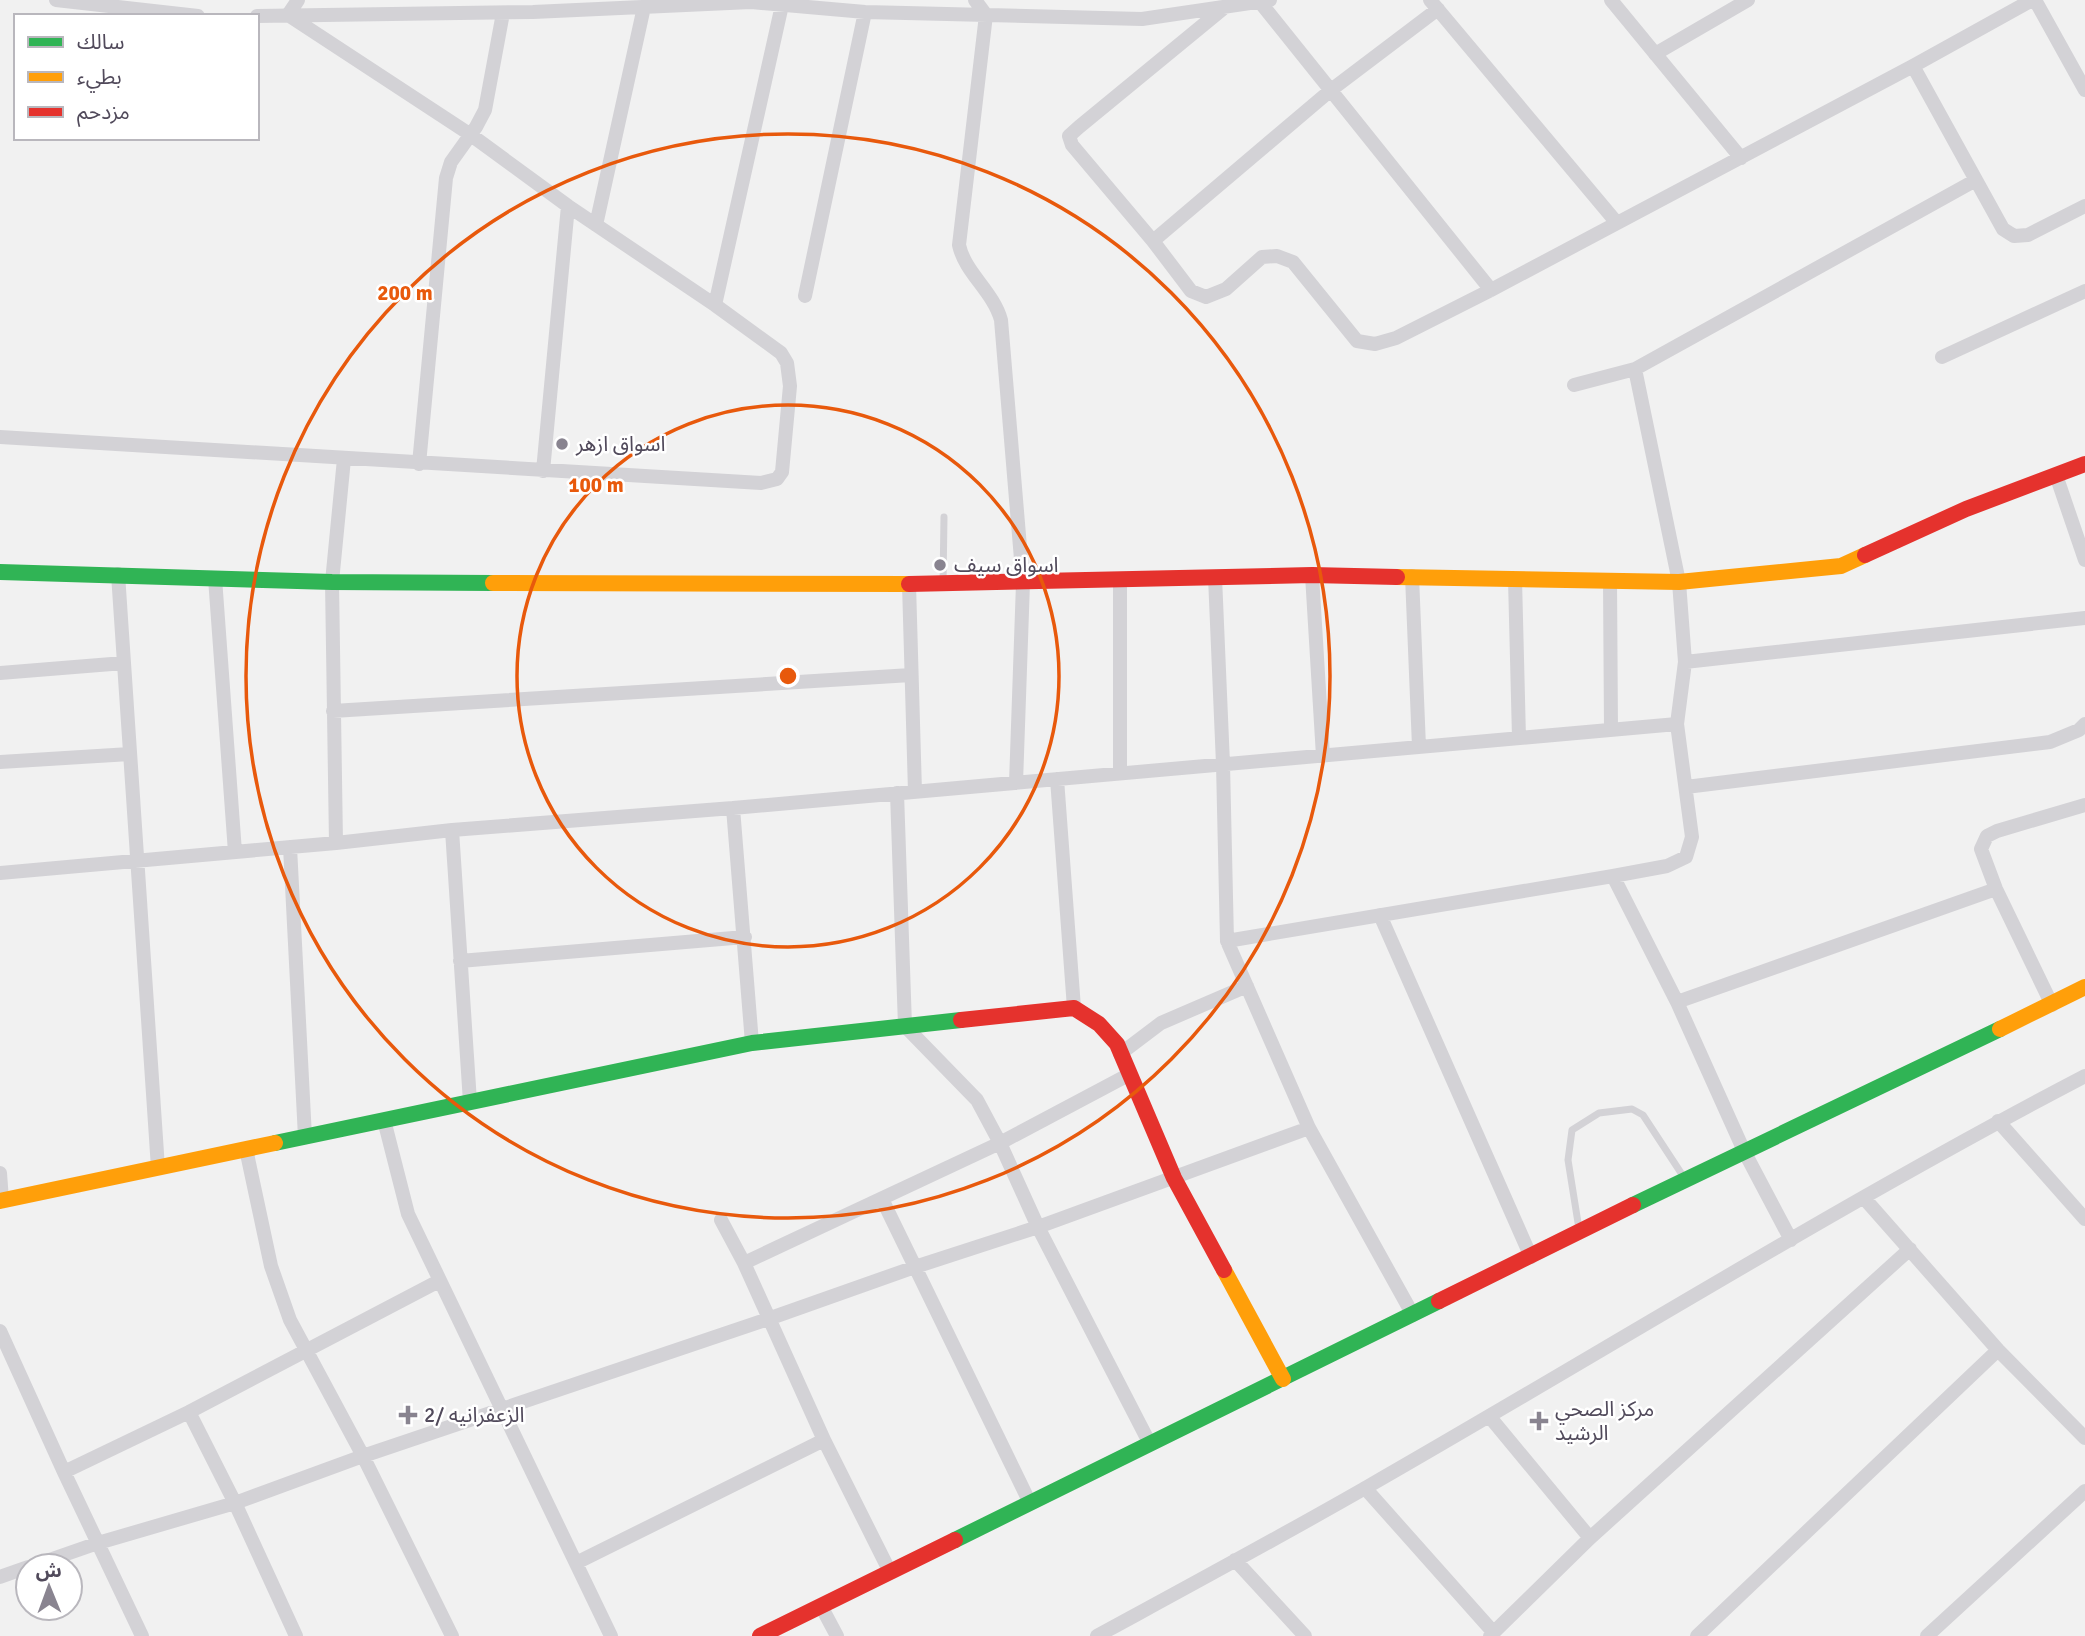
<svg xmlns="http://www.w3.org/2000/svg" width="2085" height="1636" font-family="Signika,'Noto Sans Arabic',sans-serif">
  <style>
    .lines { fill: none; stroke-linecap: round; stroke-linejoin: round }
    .lane { stroke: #d3d2d6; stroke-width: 7 }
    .street { stroke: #d3d2d6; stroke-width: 14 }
    .fast { stroke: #30b455; stroke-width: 16 }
    .slow { stroke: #ff9f0a; stroke-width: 16 }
    .jam { stroke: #e5322d; stroke-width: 16 }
    .ring { fill: none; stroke: #e8590c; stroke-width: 3.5 }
    .poi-dot { fill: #898490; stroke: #fff; stroke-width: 2.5 }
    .labels { text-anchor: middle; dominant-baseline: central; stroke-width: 5; stroke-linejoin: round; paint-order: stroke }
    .poi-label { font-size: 21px; fill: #514a5b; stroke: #fff; text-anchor: start }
    .centre { fill: #e8590c; stroke: #fff; stroke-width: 3.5 }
    .ring-label { font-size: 21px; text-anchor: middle; font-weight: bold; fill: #e8590c; stroke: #fff; stroke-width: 5; stroke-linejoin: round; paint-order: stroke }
  </style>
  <rect width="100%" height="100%" fill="#f1f1f1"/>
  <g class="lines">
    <path class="lane" d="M 943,583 L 944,517
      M 1579,1229 L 1568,1160 L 1572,1130 L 1599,1113 L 1632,1109 L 1643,1115 L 1685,1179"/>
    <path class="street" d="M 56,0 L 198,16
      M 975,0 L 986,15 L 959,245 C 965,273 993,291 1001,320 L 1023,583 L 1016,783
      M 1430,0 L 1617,223
      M 1611,0 L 1741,158
      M 2035,0 L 2085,90
      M 1260,2 L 1491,290
      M 1225,7 L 1079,127 L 1069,136 L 1072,145 L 1153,241 L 1191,291 L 1206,297 L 1226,289 L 1262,257 L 1277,256 L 1293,262 L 1357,341 L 1375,344 L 1396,338 L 1491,290 L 1913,66 L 2032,0
      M 257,16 L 533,12 L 751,2 L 865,12 L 1142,19 L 1270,0
      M 1655,54 L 1748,0
      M 1913,66 L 2003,229 L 2014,236 L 2028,235 L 2085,206
      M 596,225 L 644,7
      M 1153,241 L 1331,90 L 1438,9
      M 805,296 L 865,12
      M 715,305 L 782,5
      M 1942,357 L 2085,291
      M 1574,385 L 1635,369 L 1976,180
      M 0,437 L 761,483 L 777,479 L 782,472 L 790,386 L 787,363 L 781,353 L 715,305 L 568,206 L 471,135 L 288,15 L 298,0
      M 419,464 L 446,178 L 451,162 L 476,127 L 485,110 L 503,13
      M 543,471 L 568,206
      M 2056,475 L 2085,560
      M 118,574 L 158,1168
      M 1312,575 L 1323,756
      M 1412,576 L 1419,747
      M 1215,577 L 1223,764 L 1227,941 L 1309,1128 L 1413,1315
      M 215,578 L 235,852
      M 1515,579 L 1519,738
      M 1610,581 L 1611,730
      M 909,584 L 915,792
      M 1685,662 L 2085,618
      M 0,673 L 124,663
      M 333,711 L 911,675
      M 0,762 L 130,754
      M 1120,773 L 1120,580
      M 1057,779 L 1074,1008
      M 1686,787 L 2050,742 L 2079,730 L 2085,724
      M 897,793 L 905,1026 L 977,1100 L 1000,1143 L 1038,1227 L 1150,1444
      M 733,808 L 752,1043
      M 452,830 L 470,1102
      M 336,843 L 332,582 L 344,459
      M 290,847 L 305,1137
      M 0,873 L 336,843 L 452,830 L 733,808 L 1677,724
      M 1613,876 L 1677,1002 L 1744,1151 L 1791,1240
      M 1380,915 L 1531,1257
      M 1227,941 L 1613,876 L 1667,866 L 1686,857 L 1692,837 L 1677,724 L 1685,662 L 1679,582 L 1635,369
      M 460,961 L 745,937
      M 1677,1002 L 1996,889
      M 2052,1005 L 1996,889 L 1981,849 L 1987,836 L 1997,831 L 2085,805
      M 1120,1054 L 1161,1023 L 1247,986
      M 384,1120 L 408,1214 L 611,1636
      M 1998,1121 L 2085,1219
      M 246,1149 L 271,1266 L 290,1320 L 363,1456 L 452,1636
      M 0,1173 L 2,1200
      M 1864,1198 L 1998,1350 L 2085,1438
      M 882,1199 L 1030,1503
      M 721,1220 L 744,1263 L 824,1440 L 890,1572
      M 744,1263 L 1000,1143 L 1130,1074
      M 0,1331 L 64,1472 L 142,1636
      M 189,1412 L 235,1503 L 296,1636
      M 1489,1416 L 1590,1538
      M 64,1472 L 189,1412 L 439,1281
      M 1365,1488 L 1494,1633
      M 1235,1560 L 1305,1636
      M 576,1563 L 824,1440
      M 32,1566 L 98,1543 L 235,1503 L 363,1456 L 768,1319 L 915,1267 L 1038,1227 L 1309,1128
      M 0,1577 L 28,1567
      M 821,1606 L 837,1636
      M 1097,1636 C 1187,1587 1278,1538 1367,1487 C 1606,1350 1840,1204 2085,1076
      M 1490,1636 L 1590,1538 L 1910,1249
      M 1697,1636 L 1998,1350
      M 1927,1636 L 2085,1491"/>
    <path class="fast" d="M 0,572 L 332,582 L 493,583
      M 275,1143 L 752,1043 L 961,1020
      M 1633,1205 L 2000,1029
      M 955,1540 L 1439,1301"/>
    <path class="slow" d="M 1397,577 L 1679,582 L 1841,566 L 1865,555
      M 493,583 L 909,584
      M 2000,1029 L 2085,987
      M 0,1201 L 275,1143
      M 1224,1270 L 1283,1379"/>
    <path class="jam" d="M 1865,555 L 1966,509 L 2085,464
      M 909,584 L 1312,575 L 1397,577
      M 961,1020 L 1074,1008 L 1099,1024 L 1117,1044 L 1174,1178 L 1224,1270
      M 1439,1301 L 1633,1205
      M 760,1636 L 955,1540"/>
  </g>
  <g class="ring">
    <circle cx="788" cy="676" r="271"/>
    <circle cx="788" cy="676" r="542"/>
  </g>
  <g class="poi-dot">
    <circle cx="562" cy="444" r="7"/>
    <circle cx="940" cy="565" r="7"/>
    <path d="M404.5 1404.5h7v7h7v7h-7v7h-7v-7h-7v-7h7z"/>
    <path d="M1535.5 1410.5h7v7h7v7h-7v7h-7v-7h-7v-7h7z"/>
  </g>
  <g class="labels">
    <g class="poi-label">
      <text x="576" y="444">اسواق ازهر</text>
      <text x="954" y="565">اسواق سيف</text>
      <text x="1555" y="1409">مركز الصحي<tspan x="1555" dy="24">الرشيد</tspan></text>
      <text x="424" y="1415">الزعفرانيه /2</text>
    </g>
  </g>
  <circle cx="788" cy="676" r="10" class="centre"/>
  <g class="ring-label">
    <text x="405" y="300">200 m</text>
    <text x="596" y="492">100 m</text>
  </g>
  <rect x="14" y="14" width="245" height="126" fill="#ffffff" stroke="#b9b7bd" stroke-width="2"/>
  <rect x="28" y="37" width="35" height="10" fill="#30b455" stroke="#b9b7bd" stroke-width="2"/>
  <text x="77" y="49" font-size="21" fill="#514a5b">سالك</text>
  <rect x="28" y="72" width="35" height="10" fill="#ff9f0a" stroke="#b9b7bd" stroke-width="2"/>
  <text x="77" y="84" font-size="21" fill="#514a5b">بطيء</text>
  <rect x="28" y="107" width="35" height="10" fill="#e5322d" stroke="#b9b7bd" stroke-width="2"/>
  <text x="77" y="119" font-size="21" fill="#514a5b">مزدحم</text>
  <g transform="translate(49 1587) rotate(359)"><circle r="33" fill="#ffffff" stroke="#b9b7bd" stroke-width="2"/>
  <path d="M0-5L12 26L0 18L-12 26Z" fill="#898490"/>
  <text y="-10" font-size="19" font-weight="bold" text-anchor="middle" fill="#514a5b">ش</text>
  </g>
</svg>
